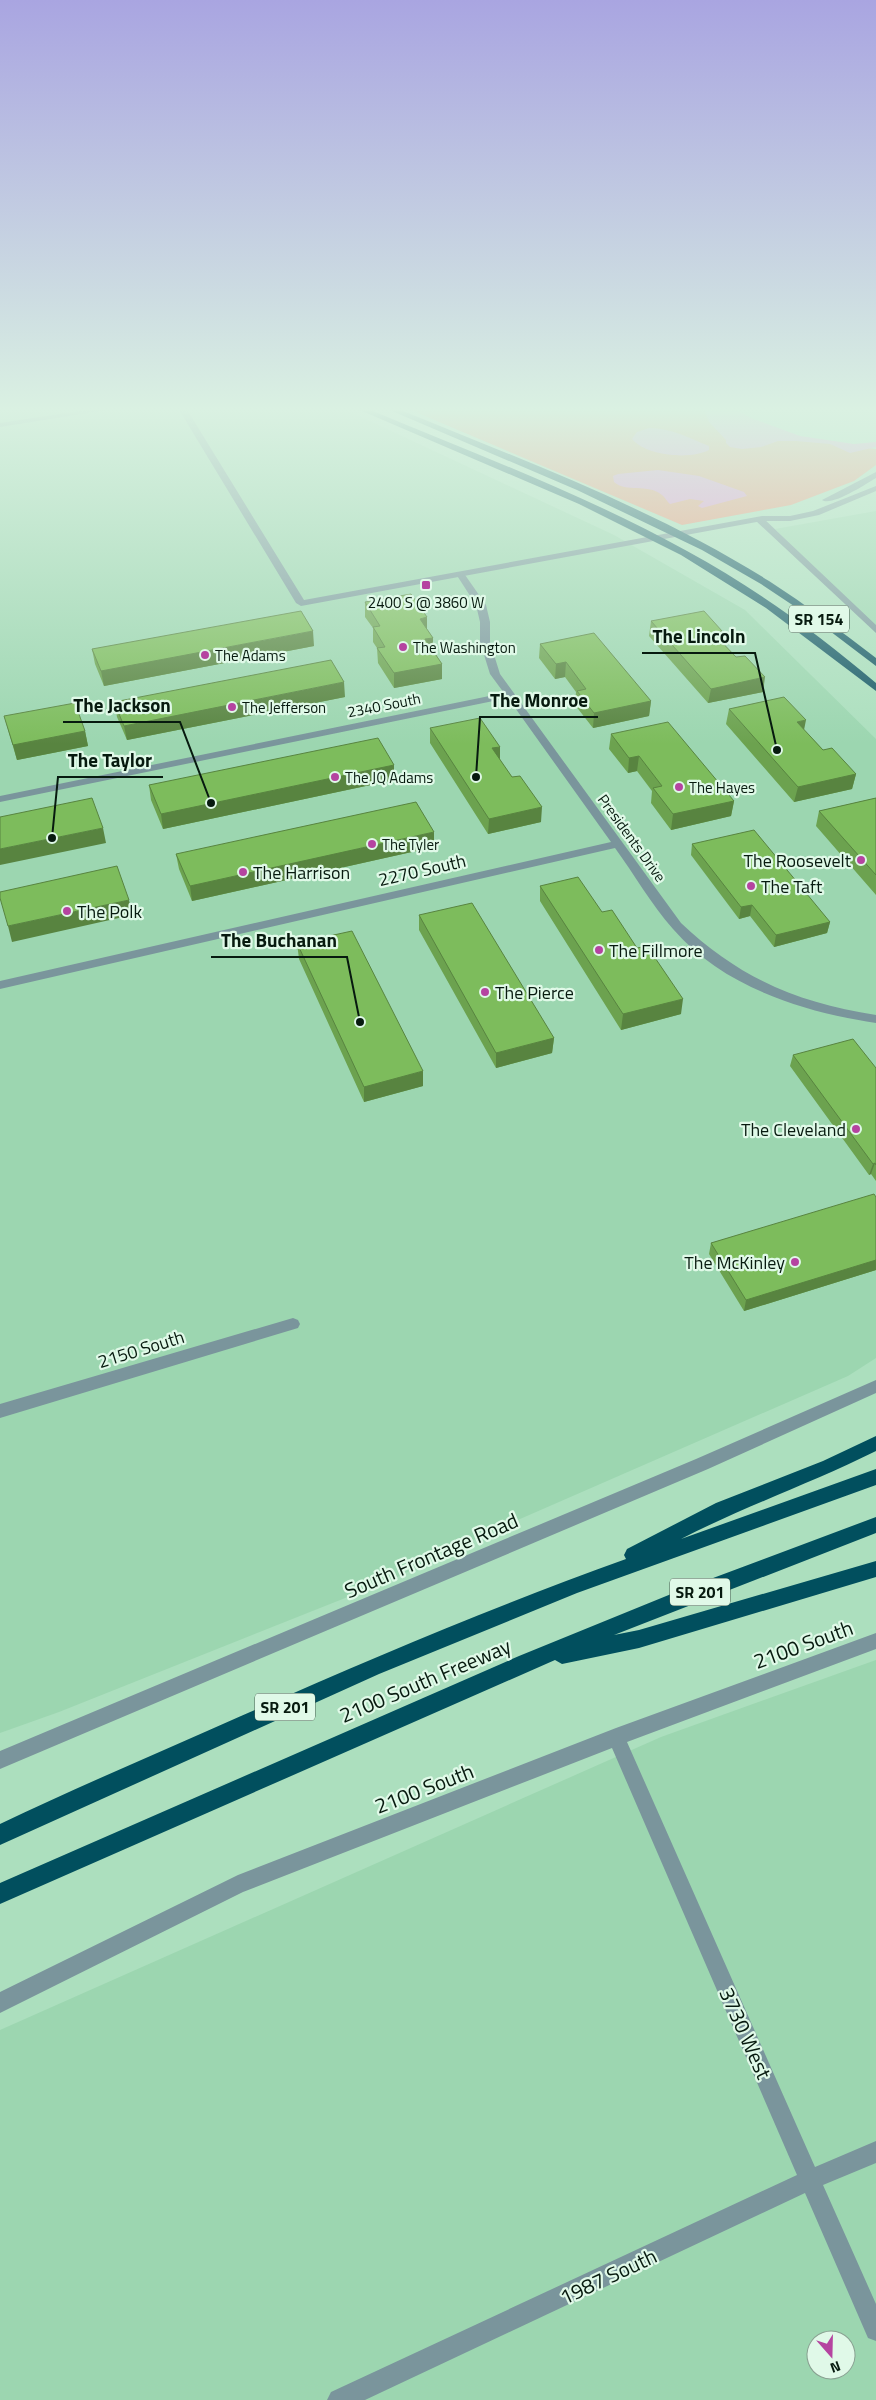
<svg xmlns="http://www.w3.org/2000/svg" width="876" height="2400" font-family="'Titillium Web',sans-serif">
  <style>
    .built { fill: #9cd6b0; fill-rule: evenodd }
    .green { fill: #f39379 }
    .water { fill: #ec8ed7 }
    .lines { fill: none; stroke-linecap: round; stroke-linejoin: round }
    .minor { fill: #7a959c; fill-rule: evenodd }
    .tertiary { fill: #7a959c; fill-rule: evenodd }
    .trunk { fill: #175866; fill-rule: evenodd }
    .motorway { fill: #014f5e; fill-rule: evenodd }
    .wall { fill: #6ca24f }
    .shaded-wall { fill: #588440 }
    .building { fill: #7dbc5c; stroke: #588440 }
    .poi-dot { fill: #b544a0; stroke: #e0f9e8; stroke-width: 2 }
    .labels { text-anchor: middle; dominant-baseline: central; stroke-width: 4.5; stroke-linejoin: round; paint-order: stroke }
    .far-poi-label { font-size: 15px; fill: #071a0f; stroke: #e0f9e8; text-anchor: start }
    .far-street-label { font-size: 15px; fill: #071a0f; stroke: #e0f9e8 }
    .shield { fill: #e0f9e8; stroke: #485d50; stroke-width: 1 }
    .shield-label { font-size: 16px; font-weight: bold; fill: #071a0f }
    .poi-label { font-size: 18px; fill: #071a0f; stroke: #e0f9e8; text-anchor: start }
    .street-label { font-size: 18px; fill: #071a0f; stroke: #e0f9e8 }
    .near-street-label { font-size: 21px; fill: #071a0f; stroke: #e0f9e8 }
    .leader { fill: none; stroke: #071a0f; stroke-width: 2 }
    .callout-dot { fill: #071a0f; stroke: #e0f9e8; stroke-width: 2 }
    .callout-label { font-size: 19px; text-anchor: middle; font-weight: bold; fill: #071a0f; stroke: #e0f9e8; stroke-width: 4.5; stroke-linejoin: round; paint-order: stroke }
  </style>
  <rect width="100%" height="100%" fill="#acdfbe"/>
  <path class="built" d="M 0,408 L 342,408 L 614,535 L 745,610 L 876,739 L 876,1358 L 848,1376 L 490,1532 L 393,1579 L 59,1712 L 0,1733 Z
    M 876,511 L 876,628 L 775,529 Z
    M 876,1660 L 876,2400 L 0,2400 L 0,2030 L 661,1737 ZM 816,2340 L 846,2340 L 846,2370 L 816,2370 Z"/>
  <path class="green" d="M 406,408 L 718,408 L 791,438 L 876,449 L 876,465 L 854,481 L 791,505 L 682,525 Z"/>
  <path class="water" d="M 704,408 L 734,408 L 751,418 L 800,436 L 854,444 L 876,442 L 876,447 L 850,453 L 830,444 L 796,441 L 778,441 L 761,447 L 742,449 L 730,447 L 726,443 L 726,440 L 709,422 Z
    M 649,428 C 671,428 689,438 709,446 L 709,450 C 690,460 646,456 632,439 L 637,432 Z
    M 658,470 L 699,476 L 744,492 L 747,496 L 702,508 L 698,506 L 704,501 L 690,499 L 670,504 C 667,502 665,497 662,495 C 648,483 626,493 614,482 L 613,476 L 618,474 Z"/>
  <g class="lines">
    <path class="minor" d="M 756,517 L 762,517 L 876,625 L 876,633 L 756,521 Z
      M 457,572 L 463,572 L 486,605 L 490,622 L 490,642 L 500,674 L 681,923 C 739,978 798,1003 876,1015 L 876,1023 C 803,1012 723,987 673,929 C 651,904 634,874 615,848 L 0,989 L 0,981 L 611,842 L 508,698 L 0,802 L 0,796 L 504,693 L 490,674 L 480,642 L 480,622 L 476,605 L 456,574 Z
      M 293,1318 L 298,1320 L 300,1324 L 298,1328 L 0,1418 L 0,1404 Z
      M 876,1633 L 876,1649 L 627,1742 L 815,2167 L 876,2141 L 876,2163 L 823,2185 L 876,2304 L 876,2341 L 868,2338 L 805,2193 L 365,2400 L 327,2400 L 331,2392 L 797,2175 L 612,1748 L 243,1892 L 0,2013 L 0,1992 L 238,1875 L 616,1728 Z"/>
    <path class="tertiary" d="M 100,408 L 119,408 L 0,427 L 0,423 Z
      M 178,408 L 186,408 L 304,600 L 762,516 L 790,516 L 813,511 L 876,486 L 876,491 L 819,515 L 790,521 L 762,521 L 301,606 L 296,603 Z
      M 876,472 L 876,478 C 866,484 831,507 822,500 Z
      M 876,1380 L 876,1393 L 708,1469 L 0,1769 L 0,1751 L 696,1459 Z"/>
    <path class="trunk" d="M 355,408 L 366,408 C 473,453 584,494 687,551 C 755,588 817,633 876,683 L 876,691 L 766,608 L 681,555 L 579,504 Z
      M 385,408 L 396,408 C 522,460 653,508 769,581 C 806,605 841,631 876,658 L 876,666 L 818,622 L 761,584 L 702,550 L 577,490 Z"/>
    <path class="motorway" d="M 876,1436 L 876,1451 C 812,1483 745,1506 681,1539 L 876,1469 L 876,1485 L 577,1593 L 379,1674 L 0,1845 L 0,1824 C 79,1786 161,1752 241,1716 C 368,1660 495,1606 626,1559 L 624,1555 L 627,1549 L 716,1503 L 823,1461 Z
      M 876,1517 L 876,1533 L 614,1635 L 639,1630 L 876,1561 L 876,1577 L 639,1648 L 562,1664 L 555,1660 L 0,1904 L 0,1883 L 519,1656 L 681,1590 Z"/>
  </g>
  <path class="wall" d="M 365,602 L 427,630 L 433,638 L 433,650 L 442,664 L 442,679 L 394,688 L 378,663 L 377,648 L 373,642 L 373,628 L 365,617 Z
    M 651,621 L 722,631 L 721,641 L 736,657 L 763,692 L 708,703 L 649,636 Z
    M 540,644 L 651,701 L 649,716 L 593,728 L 575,705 L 576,692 L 565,677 L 555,679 L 539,658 Z
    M 314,646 L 104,686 L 95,664 L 92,649 Z
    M 345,697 L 127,740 L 117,717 L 114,702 Z
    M 729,709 L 804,730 L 823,750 L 856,774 L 852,789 L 794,802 L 726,724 Z
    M 4,716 L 85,731 L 88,746 L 17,760 Z
    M 430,728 L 500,747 L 500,760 L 541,822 L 488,834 L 430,743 Z
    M 611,734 L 734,801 L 731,816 L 671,830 L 651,803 L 652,791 L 637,771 L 628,773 L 609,749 Z
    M 394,765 L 394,780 L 163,829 L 151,800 L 149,785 Z
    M 876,798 L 876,895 L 816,826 L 819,811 Z
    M 692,844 L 830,922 L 827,933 L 774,947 L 750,916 L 739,919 L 691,855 Z
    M 434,847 L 192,901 L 179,869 L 176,854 Z
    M 540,886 L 602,912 L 681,1014 L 621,1030 L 540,901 Z
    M 419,915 L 554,1038 L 552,1053 L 496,1068 L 419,930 Z
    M 297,943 L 423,1086 L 364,1102 L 299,959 Z
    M 793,1055 L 876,1068 L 876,1181 L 871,1174 L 869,1175 L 790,1066 Z
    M 876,1197 L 876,1270 L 744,1311 L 709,1254 L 711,1243 Z"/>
  <path class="shaded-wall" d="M 427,617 L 427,632 L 420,619 Z
    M 313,631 L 314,646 L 104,686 L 101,671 Z
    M 722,631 L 720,646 L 713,633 Z
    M 433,638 L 433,652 L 425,639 Z
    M 566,662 L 565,677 L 555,679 L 556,664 Z
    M 442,664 L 442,679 L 394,688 L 394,673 Z
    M 765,677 L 763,692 L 708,703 L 711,689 Z
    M 344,682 L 345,697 L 127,740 L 124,726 Z
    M 651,701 L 649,716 L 593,728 L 594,713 Z
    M 806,720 L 803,735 L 797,722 Z
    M 85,731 L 88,746 L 17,760 L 13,745 Z
    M 500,747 L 500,762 L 492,748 Z
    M 639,756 L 637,771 L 628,773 L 629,758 Z
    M 394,765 L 394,780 L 163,829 L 161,814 Z
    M 856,774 L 852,789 L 794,802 L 798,787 Z
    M 734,801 L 731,816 L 671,830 L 673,814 Z
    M 542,807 L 541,822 L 488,834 L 489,819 Z
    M 103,828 L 106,843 L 0,865 L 0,849 Z
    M 434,832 L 434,847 L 192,901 L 190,886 Z
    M 129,900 L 132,915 L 12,942 L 8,926 Z
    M 752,905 L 750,916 L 739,919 L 741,907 Z
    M 830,922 L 827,933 L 774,947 L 776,935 Z
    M 683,999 L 681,1014 L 621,1030 L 623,1014 Z
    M 554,1038 L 552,1053 L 496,1068 L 496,1053 Z
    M 423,1071 L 423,1086 L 364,1102 L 364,1087 Z
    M 875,1163 L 871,1174 L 869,1175 L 873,1164 Z
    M 876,1260 L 876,1270 L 744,1311 L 746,1300 Z"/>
  <path class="building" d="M 411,594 L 427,617 L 420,619 L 433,638 L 425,639 L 442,664 L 394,673 L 377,648 L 385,647 L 373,627 L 380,626 L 365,602 Z
    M 301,611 L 313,631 L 101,671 L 92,649 Z
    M 704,611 L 722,631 L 713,633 L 736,657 L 745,656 L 765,677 L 711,689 L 651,621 Z
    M 594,633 L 651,701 L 594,713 L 577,691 L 586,689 L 566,662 L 556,664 L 540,644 Z
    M 331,660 L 344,682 L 124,726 L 114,702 Z
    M 784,697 L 806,720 L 797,722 L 823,750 L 832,748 L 856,774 L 798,787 L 729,709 Z
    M 75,703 L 85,731 L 13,745 L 4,716 Z
    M 480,718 L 500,747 L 492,748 L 512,777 L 520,776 L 542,807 L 489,819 L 430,728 Z
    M 668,722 L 734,801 L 673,814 L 653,788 L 662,786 L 639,756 L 629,758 L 611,734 Z
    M 378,738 L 394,765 L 161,814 L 149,785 Z
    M 92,798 L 103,828 L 0,849 L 0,817 Z
    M 876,798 L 876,875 L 819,811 Z
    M 416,802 L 434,832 L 190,886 L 176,854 Z
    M 754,830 L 830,922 L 776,935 L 752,905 L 741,907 L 692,844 Z
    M 117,866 L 129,900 L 8,926 L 0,898 L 0,892 Z
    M 578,877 L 602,912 L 612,910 L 637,948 L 647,946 L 683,999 L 623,1014 L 540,886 Z
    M 472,903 L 554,1038 L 496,1053 L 419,915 Z
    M 352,931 L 423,1071 L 364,1087 L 297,943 Z
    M 853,1039 L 876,1068 L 876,1165 L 875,1163 L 873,1164 L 793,1055 Z
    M 874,1194 L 876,1197 L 876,1260 L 746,1300 L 711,1243 Z"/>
  <linearGradient id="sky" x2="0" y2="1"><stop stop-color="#a9a5e1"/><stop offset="0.55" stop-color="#daf1e2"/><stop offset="1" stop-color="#daf1e2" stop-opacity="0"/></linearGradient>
  <rect width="876" height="744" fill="url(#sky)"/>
  <g class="poi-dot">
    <rect x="421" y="580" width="10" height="10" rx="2.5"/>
    <circle cx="403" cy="647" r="5"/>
    <circle cx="205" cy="655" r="5"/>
    <circle cx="232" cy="707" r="5"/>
    <circle cx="335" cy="777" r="5"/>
    <circle cx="679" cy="787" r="5"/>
    <circle cx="372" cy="844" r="5"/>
    <circle cx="861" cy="860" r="5"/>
    <circle cx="243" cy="872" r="5"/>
    <circle cx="751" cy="886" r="5"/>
    <circle cx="67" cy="911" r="5"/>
    <circle cx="599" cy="950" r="5"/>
    <circle cx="485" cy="992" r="5"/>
    <circle cx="856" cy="1129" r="5"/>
    <circle cx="795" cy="1262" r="5"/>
  </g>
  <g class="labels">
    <g class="far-poi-label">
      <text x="426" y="602" text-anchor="middle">2400 S @ 3860 W</text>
      <text x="413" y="647">The Washington</text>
      <text x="215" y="655">The Adams</text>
      <text x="242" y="707">The Jefferson</text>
      <text x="345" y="777">The JQ Adams</text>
      <text x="689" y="787">The Hayes</text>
      <text x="382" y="844">The Tyler</text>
    </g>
    <g class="far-street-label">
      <text transform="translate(384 705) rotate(-11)">2340 South</text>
      <text transform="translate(632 838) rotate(54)">Presidents Drive</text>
    </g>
    <g class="shield">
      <rect x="789" y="605.5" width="60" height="27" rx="4"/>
      <rect x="670" y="1578.5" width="60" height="27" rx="4"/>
      <rect x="255" y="1693.5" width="60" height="27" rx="4"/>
    </g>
    <g class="shield-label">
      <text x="819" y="619">SR 154</text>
      <text x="700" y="1592">SR 201</text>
      <text x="285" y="1707">SR 201</text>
    </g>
    <g class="poi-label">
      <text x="851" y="860" text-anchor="end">The Roosevelt</text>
      <text x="253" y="872">The Harrison</text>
      <text x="761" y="886">The Taft</text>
      <text x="77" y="911">The Polk</text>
      <text x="609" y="950">The Fillmore</text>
      <text x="495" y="992">The Pierce</text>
      <text x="846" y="1129" text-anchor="end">The Cleveland</text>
      <text x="785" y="1262" text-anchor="end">The McKinley</text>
    </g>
    <g class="street-label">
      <text transform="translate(422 870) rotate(-13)">2270 South</text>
      <text transform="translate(141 1349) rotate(-17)">2150 South</text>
    </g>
    <g class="near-street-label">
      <text transform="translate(431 1555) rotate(-23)">South Frontage Road</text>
      <text transform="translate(803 1644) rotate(-20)">2100 South</text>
      <text transform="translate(425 1680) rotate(-23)">2100 South Freeway</text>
      <text transform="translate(424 1788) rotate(-21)">2100 South</text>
      <text transform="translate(746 2033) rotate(66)">3730 West</text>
      <text transform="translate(608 2276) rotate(-25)">1987 South</text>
    </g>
  </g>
  <path class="leader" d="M777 750L755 653H642M476 777L480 717H598M211 803L180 722H63M52 838L58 777H163M360 1022L347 957H211"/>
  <g class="callout-dot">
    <circle cx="777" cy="750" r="5"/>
    <circle cx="476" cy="777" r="5"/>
    <circle cx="211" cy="803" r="5"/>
    <circle cx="52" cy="838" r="5"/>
    <circle cx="360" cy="1022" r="5"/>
  </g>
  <g class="callout-label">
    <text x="699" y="643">The Lincoln</text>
    <text x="539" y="707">The Monroe</text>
    <text x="122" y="712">The Jackson</text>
    <text x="110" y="767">The Taylor</text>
    <text x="279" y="947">The Buchanan</text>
  </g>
  <g transform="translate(831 2355) rotate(160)"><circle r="24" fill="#e0f9e8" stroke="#89a091"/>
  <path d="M0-4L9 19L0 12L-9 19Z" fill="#b544a0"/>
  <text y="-8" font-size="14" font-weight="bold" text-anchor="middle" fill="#071a0f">N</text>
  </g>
</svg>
